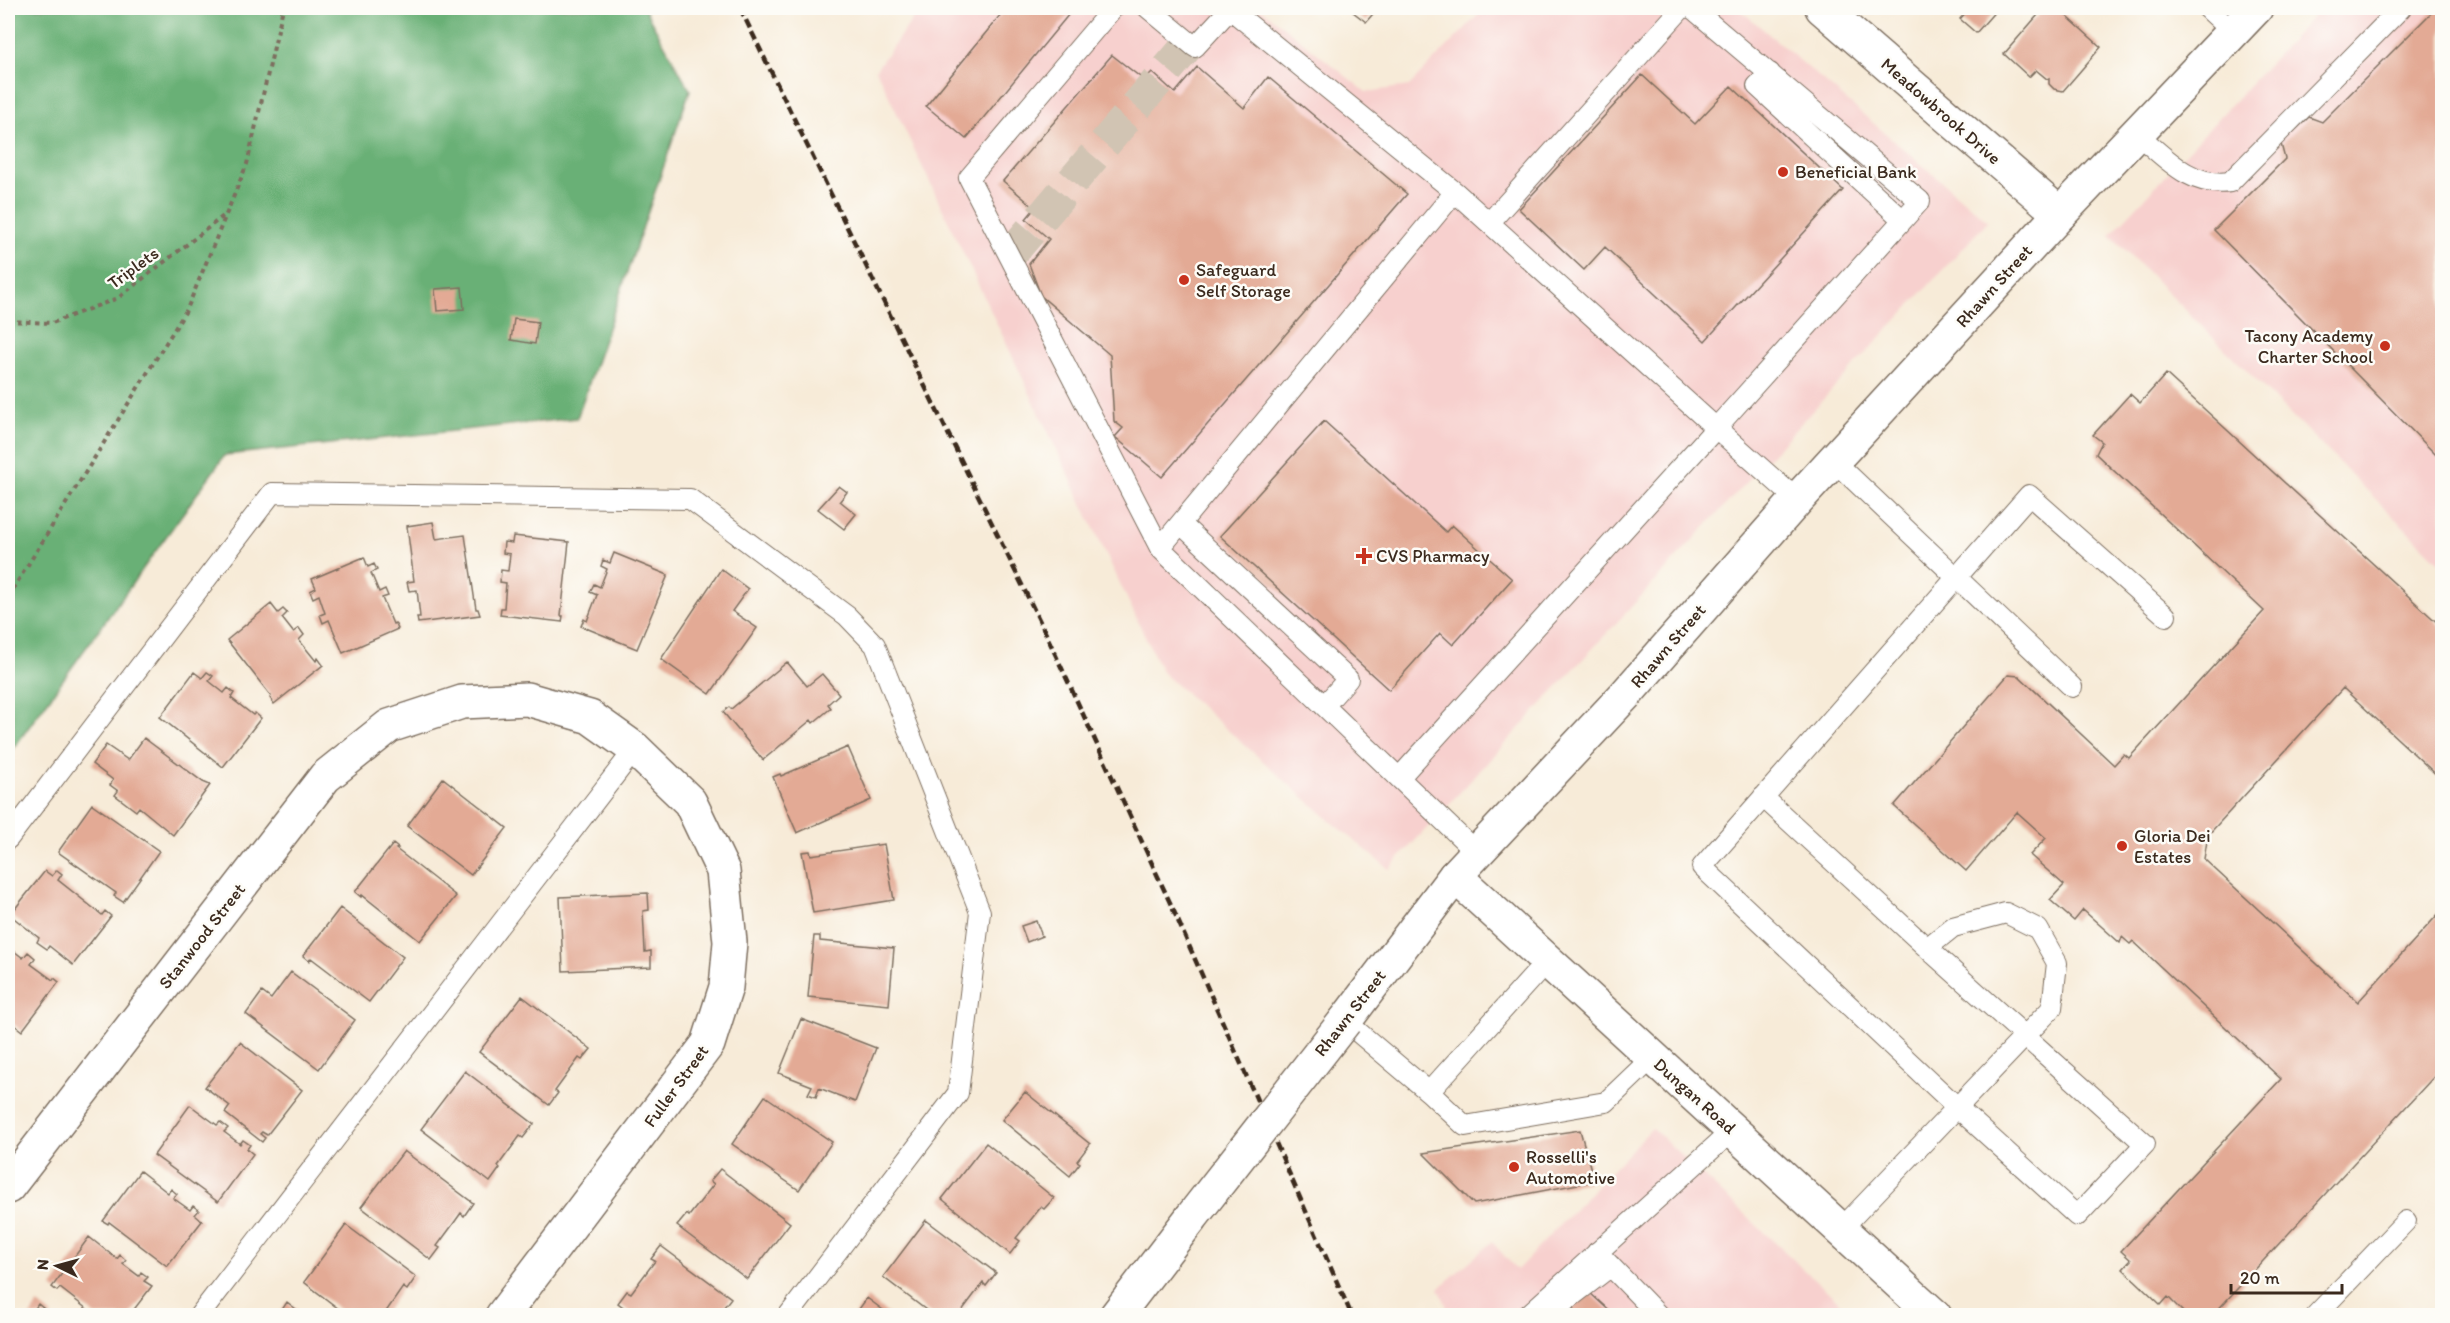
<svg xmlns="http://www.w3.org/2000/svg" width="2450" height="1323" font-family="Itim,sans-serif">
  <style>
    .built { fill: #f7d0ce }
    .forest { fill: #69b076; stroke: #526d4a; stroke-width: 1.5 }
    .building { fill: #e3aa95 }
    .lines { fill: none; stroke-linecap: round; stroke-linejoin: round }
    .minor-tunnel { stroke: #d1c4b3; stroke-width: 33; stroke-dasharray: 33 16; stroke-linecap: butt }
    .service-casing { stroke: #7d6e5f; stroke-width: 22 }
    .minor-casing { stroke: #7d6e5f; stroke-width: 36 }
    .tertiary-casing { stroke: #7d6e5f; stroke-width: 36 }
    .secondary-casing { stroke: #7d6e5f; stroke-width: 36 }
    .path { stroke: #7d6e5f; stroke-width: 4; stroke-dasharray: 4.5 4.5; stroke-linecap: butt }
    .service { stroke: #fff; stroke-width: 20 }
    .minor { stroke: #fff; stroke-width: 33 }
    .tertiary { stroke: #fff; stroke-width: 33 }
    .secondary { stroke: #fff; stroke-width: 33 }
    .rail { stroke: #3b2a1e; stroke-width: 4.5; stroke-dasharray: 9 4.5; stroke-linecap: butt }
    .secondary-bridge-casing { stroke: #7d6e5f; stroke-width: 36; stroke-linecap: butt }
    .secondary-bridge { stroke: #fff; stroke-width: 33 }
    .poi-dot { fill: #c8321e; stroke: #fdfcf7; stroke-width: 2 }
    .labels { text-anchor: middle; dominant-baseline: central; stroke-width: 5; stroke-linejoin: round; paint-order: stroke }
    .street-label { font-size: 18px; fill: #3b2a1e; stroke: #fdfcf7 }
    .poi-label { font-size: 18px; fill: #3b2a1e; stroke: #fdfcf7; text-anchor: start }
  </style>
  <rect width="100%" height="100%" fill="#fdfcf7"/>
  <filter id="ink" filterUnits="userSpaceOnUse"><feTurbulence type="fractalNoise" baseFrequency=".0167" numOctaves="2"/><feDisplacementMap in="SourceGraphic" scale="12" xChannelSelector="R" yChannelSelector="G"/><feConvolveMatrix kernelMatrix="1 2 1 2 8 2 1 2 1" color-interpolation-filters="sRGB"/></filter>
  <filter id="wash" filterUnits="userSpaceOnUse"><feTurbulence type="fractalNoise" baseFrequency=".008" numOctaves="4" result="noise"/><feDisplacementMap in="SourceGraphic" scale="24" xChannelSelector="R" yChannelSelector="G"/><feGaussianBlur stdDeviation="1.35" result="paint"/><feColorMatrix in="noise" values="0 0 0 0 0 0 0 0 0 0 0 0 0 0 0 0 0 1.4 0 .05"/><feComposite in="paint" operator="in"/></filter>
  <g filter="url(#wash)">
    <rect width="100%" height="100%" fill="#f7ebd8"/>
    <path class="built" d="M 921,8 L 1260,8 L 1366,92 L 1409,86 L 1485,8 L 1738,8 L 1988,221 L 1389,869 L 1325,816 L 1162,672 L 876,69 Z
      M 2321,8 L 2442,8 L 2442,565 L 2110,235 Z
      M 1652,1128 L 1853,1315 L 1450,1315 L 1439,1288 L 1492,1242 L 1517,1270 Z"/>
    <path class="forest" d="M 8,8 L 644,8 L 690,90 L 577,418 L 225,455 L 8,756 Z"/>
    <g id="blocks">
      <path class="building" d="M 1006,8 L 1074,8 L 966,139 L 926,106 Z
        M 1348,8 L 1378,8 L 1366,22 Z
        M 1963,8 L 1998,8 L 1976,33 L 1960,19 L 1967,11 Z
        M 2044,8 L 2050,8 L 2057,13 L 2060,10 L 2101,47 L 2063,91 L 2054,89 L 2049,84 L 2049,78 L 2047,79 L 2036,70 L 2029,77 L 2004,54 Z
        M 2436,8 L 2442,8 L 2442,461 L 2214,230 L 2285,159 L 2281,144 L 2309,117 L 2322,122 Z
        M 1112,55 L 1144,80 L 1152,72 L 1175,93 L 1197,67 L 1244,108 L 1268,77 L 1407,194 L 1162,477 L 1115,437 L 1123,428 L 1114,421 L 1110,355 L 1041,296 L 1029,264 L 1049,239 L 1026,219 L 1035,208 L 1003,181 Z
        M 1642,75 L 1695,124 L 1731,86 L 1843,190 L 1705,341 L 1605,247 L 1584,270 L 1519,209 Z
        M 462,287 L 464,309 L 437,311 L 435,289 Z
        M 514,319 L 538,322 L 535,344 L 511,340 Z
        M 2166,374 L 2442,627 L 2442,780 L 2343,688 L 2208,835 L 2204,859 L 2358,1002 L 2442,910 L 2442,1068 L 2212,1316 L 2187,1316 L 2168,1297 L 2161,1305 L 2123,1269 L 2131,1260 L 2121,1251 L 2281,1079 L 2133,941 L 2130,944 L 2122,937 L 2120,943 L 2083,910 L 2074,921 L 2050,900 L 2064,885 L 2030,855 L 2046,838 L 2017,812 L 1966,871 L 1894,806 L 2008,675 L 2019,676 L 2114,765 L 2124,754 L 2129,758 L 2264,611 L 2096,454 L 2102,442 L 2093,435 L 2130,394 L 2140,403 Z
        M 1324,421 L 1446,532 L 1452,525 L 1512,579 L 1453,645 L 1440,633 L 1389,690 L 1220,536 Z
        M 839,486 L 847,492 L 840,501 L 856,514 L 844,529 L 818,509 Z
        M 433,522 L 436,539 L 465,535 L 476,609 L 478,609 L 480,615 L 418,623 L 417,617 L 420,617 L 417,590 L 409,591 L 407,582 L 414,581 L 407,526 Z
        M 513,536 L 569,542 L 561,616 L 563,616 L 562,622 L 500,615 L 501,608 L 504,608 L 506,583 L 500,582 L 501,570 L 508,571 L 510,554 L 503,553 L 504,542 L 512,543 Z
        M 614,553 L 668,575 L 637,649 L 581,626 L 584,619 L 587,621 L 597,595 L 590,592 L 594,584 L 600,587 L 607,569 L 601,566 L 603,560 L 610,563 Z
        M 364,557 L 368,567 L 374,564 L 377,570 L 371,573 L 379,592 L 385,589 L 388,596 L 382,598 L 393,624 L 395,623 L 398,629 L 343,653 L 329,620 L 323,623 L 320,615 L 325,613 L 319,595 L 313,598 L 310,591 L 316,588 L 312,579 Z
        M 721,569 L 748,589 L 732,611 L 757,628 L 710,694 L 661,659 Z
        M 271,604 L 278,613 L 283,609 L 287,613 L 282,618 L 293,632 L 299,628 L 304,635 L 299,640 L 316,661 L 318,658 L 323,665 L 274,704 L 270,698 L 271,696 L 227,640 Z
        M 787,662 L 807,686 L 822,674 L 839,694 L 828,704 L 831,708 L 813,723 L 811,720 L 763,760 L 723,712 L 729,707 L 731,709 Z
        M 194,672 L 202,678 L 207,672 L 213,676 L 209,681 L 224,693 L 228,688 L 234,693 L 231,698 L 253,715 L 255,713 L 261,718 L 223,767 L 160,717 Z
        M 144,738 L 203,782 L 210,785 L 173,835 L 139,807 L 136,811 L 115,795 L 118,791 L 110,785 L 113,780 L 92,764 L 106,745 L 128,760 Z
        M 848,747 L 871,800 L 797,833 L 773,777 L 780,774 L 781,776 Z
        M 443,778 L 507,828 L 471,875 L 407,826 Z
        M 92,804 L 159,851 L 123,902 L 114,896 L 116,893 L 58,852 Z
        M 393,844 L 398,848 L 396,849 L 456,896 L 420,941 L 362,895 L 361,897 L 355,892 Z
        M 884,844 L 894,900 L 813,913 L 802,852 L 810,851 L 811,855 Z
        M 57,870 L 62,874 L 58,880 L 102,915 L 105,911 L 111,916 L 73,965 L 49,946 L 47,949 L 37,942 L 39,938 L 10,915 L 45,871 L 52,876 Z
        M 648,893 L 649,910 L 643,911 L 644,930 L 645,952 L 651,951 L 651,967 L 563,971 L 560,897 Z
        M 340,908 L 403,957 L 369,1002 L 311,958 L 309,961 L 303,956 Z
        M 1036,921 L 1042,936 L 1027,942 L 1021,926 Z
        M 814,936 L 820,936 L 820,941 L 894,948 L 889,1005 L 808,997 Z
        M 8,937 L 13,941 L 9,947 L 23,958 L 28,952 L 35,958 L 31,964 L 53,980 L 54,978 L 59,982 L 22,1031 L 8,1020 Z
        M 291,972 L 355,1020 L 319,1069 L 246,1014 L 262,992 L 271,999 Z
        M 522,996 L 591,1049 L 582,1060 L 579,1058 L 555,1091 L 558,1093 L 549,1105 L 479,1052 Z
        M 801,1019 L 876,1048 L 855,1102 L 819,1088 L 816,1097 L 808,1094 L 812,1086 L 779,1073 Z
        M 240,1042 L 302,1090 L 267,1135 L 262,1132 L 260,1134 L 265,1138 L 262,1142 L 225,1113 L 230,1106 L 205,1087 Z
        M 465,1071 L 534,1124 L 523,1138 L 520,1136 L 498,1166 L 500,1168 L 490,1182 L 421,1129 Z
        M 1025,1092 L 1090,1144 L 1077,1161 L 1080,1163 L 1070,1176 L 1002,1120 Z
        M 765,1096 L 832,1142 L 799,1190 L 732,1144 Z
        M 190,1105 L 217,1125 L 220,1122 L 228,1128 L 224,1132 L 240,1144 L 243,1140 L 250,1145 L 247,1149 L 253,1154 L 218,1202 L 154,1155 Z
        M 1580,1130 L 1594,1181 L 1474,1204 L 1423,1153 Z
        M 986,1143 L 1054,1198 L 1044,1209 L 1041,1207 L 1016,1238 L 1020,1241 L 1010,1254 L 942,1199 Z
        M 404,1151 L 473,1203 L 464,1216 L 461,1213 L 451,1227 L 437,1246 L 440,1248 L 431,1260 L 361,1207 Z
        M 720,1169 L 790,1223 L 747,1279 L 677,1226 L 687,1214 L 689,1216 L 714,1184 L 710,1181 Z
        M 140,1171 L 168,1193 L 171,1189 L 177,1194 L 173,1198 L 190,1210 L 193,1206 L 199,1210 L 195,1215 L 202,1221 L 167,1266 L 109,1222 L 108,1224 L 103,1221 Z
        M 926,1220 L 996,1273 L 986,1286 L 983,1283 L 958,1316 L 934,1316 L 883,1277 Z
        M 346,1225 L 416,1277 L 407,1290 L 403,1287 L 383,1316 L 348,1316 L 304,1282 Z
        M 89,1237 L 117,1259 L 120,1255 L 126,1260 L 123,1264 L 139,1276 L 141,1272 L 148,1277 L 144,1281 L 152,1286 L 129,1316 L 96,1316 L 60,1288 L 57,1291 L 52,1287 Z
        M 661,1246 L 731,1298 L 717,1316 L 635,1316 L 618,1303 L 627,1291 L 631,1293 L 655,1261 L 651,1259 Z
        M 1589,1292 L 1615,1316 L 1566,1316 Z
        M 867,1298 L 891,1316 L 854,1316 Z
        M 287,1302 L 305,1316 L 278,1316 Z
        M 38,1304 L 53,1316 L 30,1316 Z"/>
    </g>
  </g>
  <g filter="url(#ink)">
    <use href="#blocks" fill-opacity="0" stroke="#7d6e5f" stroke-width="1.5"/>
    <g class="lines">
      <path class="minor-tunnel" d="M 1009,256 L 1190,43"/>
      <defs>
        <path id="service" d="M 1113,8 L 969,178 L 1160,548 L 1477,853
          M 1148,8 L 1195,47 L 1230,9 L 1455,192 L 1160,548
          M 2207,8 L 2233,32
          M 1770,73 L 1757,86 L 1903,220
          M 2136,133 C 2164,156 2190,188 2230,182 L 2401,8
          M 1455,192 L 1716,428 L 1920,201 L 1692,8
          M 1489,223 L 1682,8
          M 1834,461 L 2072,687
          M 1181,524 L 1348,679 L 1324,706
          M 1399,778 L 1716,428 L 1797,500
          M 1763,797 L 1927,948
          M 8,839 L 272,493 L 690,499 L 847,616 L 875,645 L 980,912 L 958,1093 L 788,1316
          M 1547,961 L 1429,1092 L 1465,1126 L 1606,1102 L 1653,1057
          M 1345,1021 L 1429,1092
          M 1841,1229 L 2052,1008 L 2057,963 L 2038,929 L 2006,913 L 1953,927 L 1927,948 L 2145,1144 L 2077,1216 L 1958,1108 L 1702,867 L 2029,495 L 2166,616
          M 1597,1252 L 1659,1316
          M 199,1316 L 635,749
          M 1527,1316 L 1733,1130
          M 1546,1316 L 1611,1266
          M 2315,1316 L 2406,1221"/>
        <path id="minor" d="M 1822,8 L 2060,214
          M 8,1187 L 325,777 L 389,726 L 462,702 L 527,699 L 590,717 L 635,749 L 690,802 L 723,871 L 730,942 L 726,987 L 708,1044 L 502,1316"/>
        <path id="tertiary" d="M 1455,876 L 1935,1316"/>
        <path id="secondary" d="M 1345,1021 L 1455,876 L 1626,694 L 1797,500 L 2060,214 L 2256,8
          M 1116,1316 L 1191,1218"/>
      </defs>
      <use href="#service" class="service-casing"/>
      <use href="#minor" class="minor-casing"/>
      <use href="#tertiary" class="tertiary-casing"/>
      <use href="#secondary" class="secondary-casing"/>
      <path class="path" d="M 8,321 L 52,323 L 118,298 L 226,214
        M 8,597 L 187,309 L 247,164 L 283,8"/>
      <use href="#service" class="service"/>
      <use href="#minor" class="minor"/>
      <use href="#tertiary" class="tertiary"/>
      <use href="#secondary" class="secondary"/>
      <path class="rail" d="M 740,8 L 1046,634 L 1172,907 L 1352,1316"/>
      <defs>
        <path id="secondary-bridge" d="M 1191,1218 L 1345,1021"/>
      </defs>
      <use href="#secondary-bridge" class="secondary-bridge-casing"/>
      <use href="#secondary-bridge" class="secondary-bridge"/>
    </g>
  </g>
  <g class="poi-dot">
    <circle cx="1783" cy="172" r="6"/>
    <circle cx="1184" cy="280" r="6"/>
    <circle cx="2385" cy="346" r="6"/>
    <path d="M1361 547h6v6h6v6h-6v6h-6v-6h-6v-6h6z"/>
    <circle cx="2122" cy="846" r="6"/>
    <circle cx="1514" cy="1167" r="6"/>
  </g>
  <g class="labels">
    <g class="street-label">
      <text transform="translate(1941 111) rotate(41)">Meadowbrook Drive</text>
      <text transform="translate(133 268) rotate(-36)">Triplets</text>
      <text transform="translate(1994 286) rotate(-48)">Rhawn Street</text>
      <text transform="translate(1668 646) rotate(-49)">Rhawn Street</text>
      <text transform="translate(202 936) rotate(-52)">Stanwood Street</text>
      <text transform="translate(1350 1013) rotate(-52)">Rhawn Street</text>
      <text transform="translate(676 1086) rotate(-54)">Fuller Street</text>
      <text transform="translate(1695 1096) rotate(42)">Dungan Road</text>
    </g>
    <g class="poi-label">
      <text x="1795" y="172">Beneficial Bank</text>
      <text x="1196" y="270">Safeguard<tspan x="1196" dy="21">Self Storage</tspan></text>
      <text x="2373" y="336" text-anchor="end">Tacony Academy<tspan x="2373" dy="21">Charter School</tspan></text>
      <text x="1376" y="556">CVS Pharmacy</text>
      <text x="2134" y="836">Gloria Dei<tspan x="2134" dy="21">Estates</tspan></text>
      <text x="1526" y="1157">Rosselli's<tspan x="1526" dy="21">Automotive</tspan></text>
    </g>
  </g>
  <rect width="2450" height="1323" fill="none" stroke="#fdfcf7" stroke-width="30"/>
  <g transform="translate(57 1266) rotate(275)" stroke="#fdfcf7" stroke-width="4.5" paint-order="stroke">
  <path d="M0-4.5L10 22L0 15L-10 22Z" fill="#3b2a1e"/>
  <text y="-9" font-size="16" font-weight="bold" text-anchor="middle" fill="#3b2a1e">N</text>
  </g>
  <path d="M2231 1284v9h111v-9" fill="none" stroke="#3b2a1e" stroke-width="3"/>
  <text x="2240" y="1284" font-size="18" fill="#3b2a1e" stroke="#fdfcf7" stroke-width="4.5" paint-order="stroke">20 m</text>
</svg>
